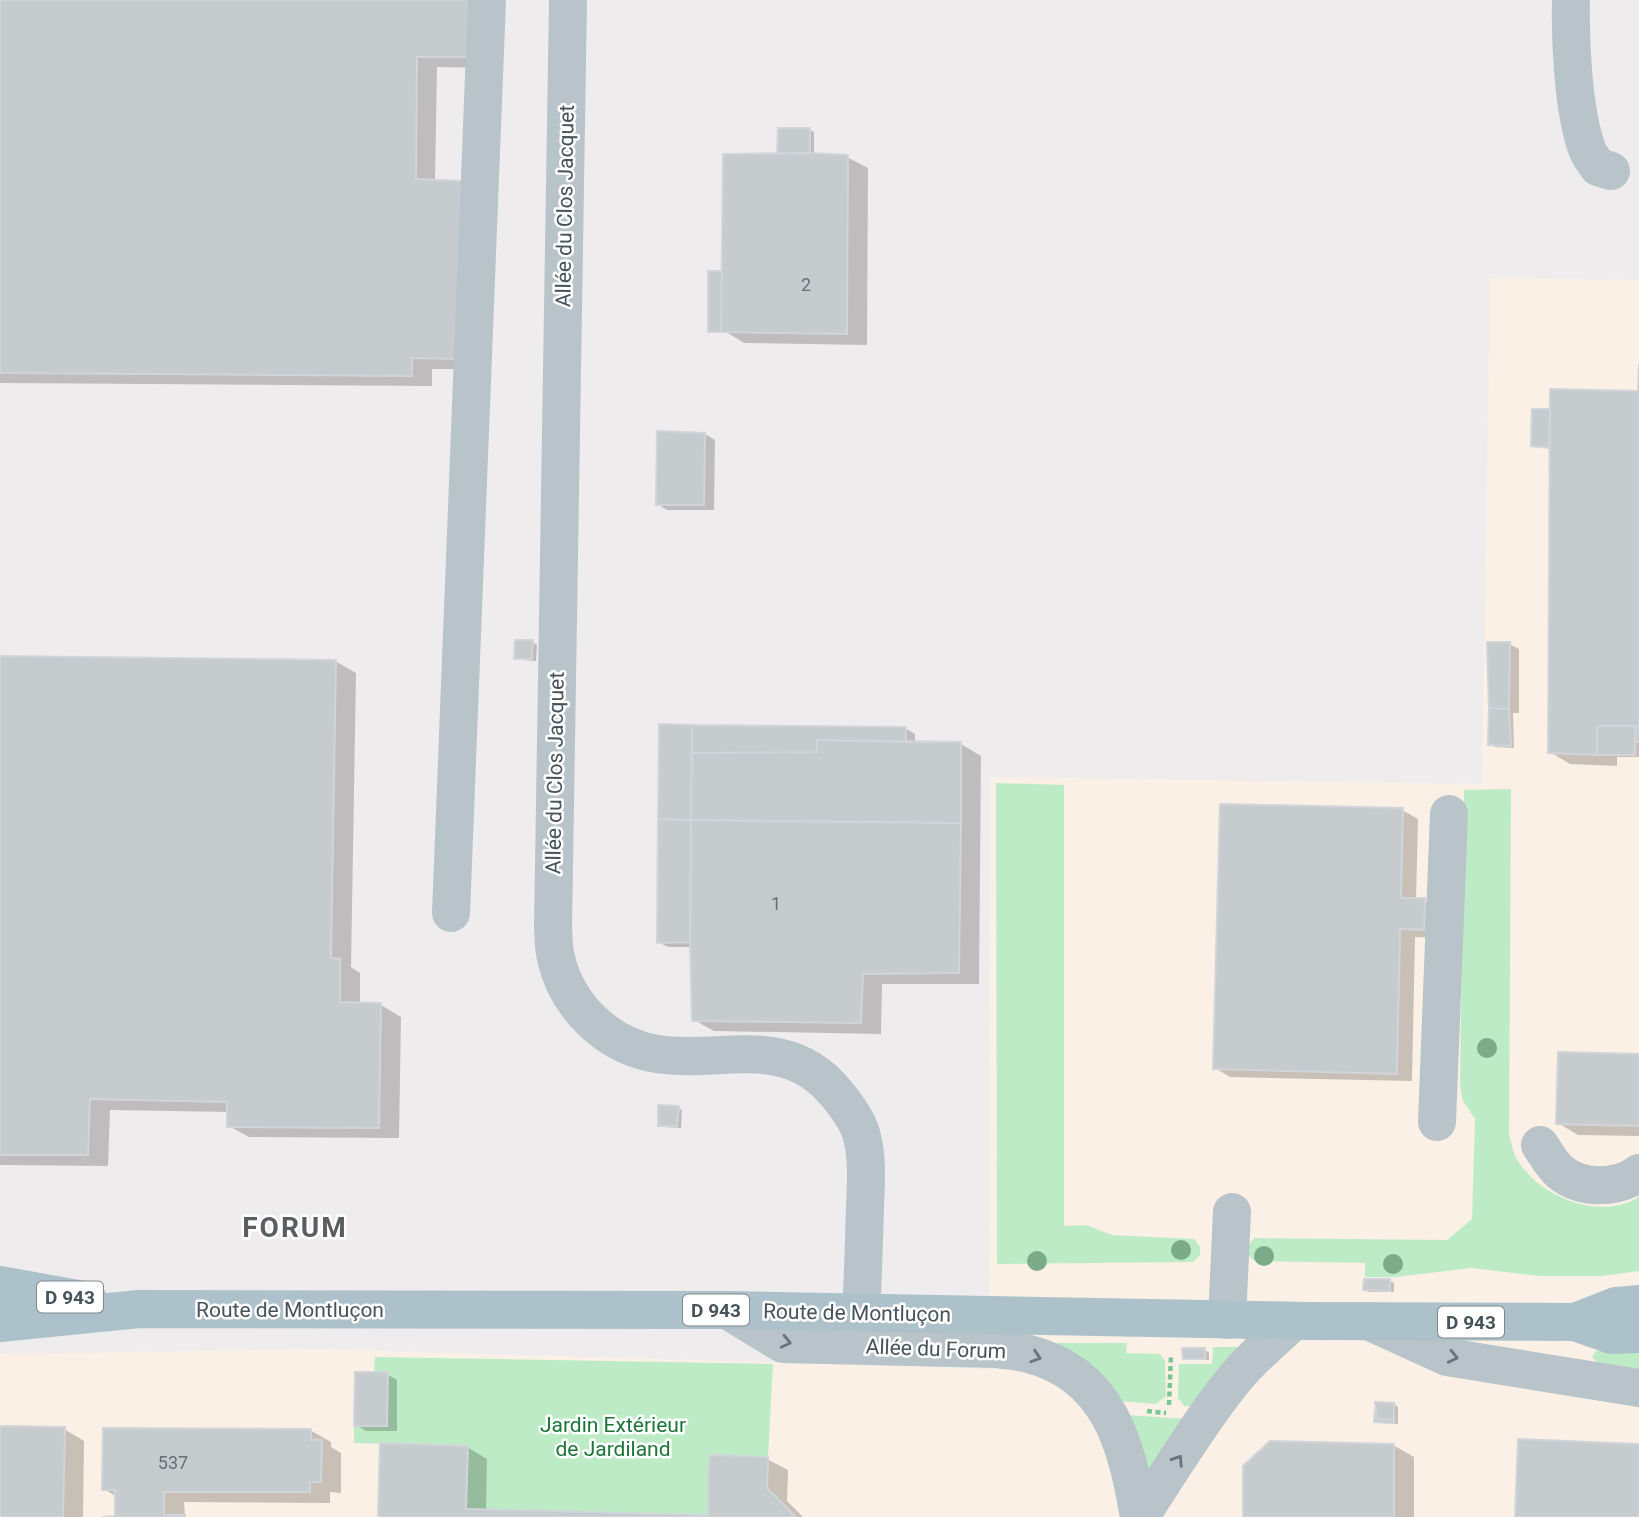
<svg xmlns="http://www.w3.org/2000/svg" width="1639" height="1517" font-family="Roboto,sans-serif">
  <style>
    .commercial { fill: #faf0e5 }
    .green { fill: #bcebc6 }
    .shadow { fill: #0003 }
    .building { fill: #c6cbce; stroke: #d1d4d8; stroke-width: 2 }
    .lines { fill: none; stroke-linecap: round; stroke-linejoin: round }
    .path { stroke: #77c791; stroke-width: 4.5; stroke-dasharray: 5 3.5; stroke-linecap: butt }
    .minor { stroke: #b8c4c9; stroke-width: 38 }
    .major { stroke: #adc1ca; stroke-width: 38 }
    .tree { fill: #7bab89 }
    .oneway { stroke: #68757b }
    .labels { text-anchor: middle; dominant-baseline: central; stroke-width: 5; stroke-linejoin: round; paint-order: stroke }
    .number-label { font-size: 18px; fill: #667176 }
    .shield { fill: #fff; stroke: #7e878b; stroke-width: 2 }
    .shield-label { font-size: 19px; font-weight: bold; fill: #465359 }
    .street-label { font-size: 21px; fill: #465359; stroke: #fff }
    .park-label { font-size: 21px; fill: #1c7538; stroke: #fff }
    .district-label { font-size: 28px; font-weight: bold; letter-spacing: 2px; fill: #5a5e61; stroke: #fff }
  </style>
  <rect width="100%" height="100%" fill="#efeced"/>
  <path class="commercial" d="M 1490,278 L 1639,280 L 1639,1517 L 0,1517 L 0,1354 L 319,1349 L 993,1369 L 989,1271 L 990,777 L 1482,784 Z"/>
  <path class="green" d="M 996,783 L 1064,785 L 1064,1226 L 1086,1225 L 1112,1235 L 1194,1239 L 1200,1247 L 1200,1255 L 1193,1262 L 997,1264 Z
    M 1511,789 L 1509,1135 C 1512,1143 1513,1154 1518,1161 C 1541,1198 1600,1221 1639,1197 L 1639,1271 L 1601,1276 L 1540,1276 L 1471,1268 L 1396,1277 L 1365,1277 L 1365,1263 L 1255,1261 L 1249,1256 L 1247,1248 L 1254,1238 L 1447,1240 L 1472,1219 L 1475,1119 L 1463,1101 L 1460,1085 L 1464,790 Z
    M 1050,1343 L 1127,1343 L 1126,1353 L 1160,1354 L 1165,1361 L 1166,1396 L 1156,1404 L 1117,1401 Z
    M 1213,1347 L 1247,1347 L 1196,1407 L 1184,1406 L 1178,1398 L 1179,1364 L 1212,1364 Z
    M 1639,1348 L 1639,1369 L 1598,1363 L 1592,1357 L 1596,1351 Z
    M 375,1357 L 773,1364 L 768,1457 L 709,1455 L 708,1515 L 466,1509 L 467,1446 L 354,1443 L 354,1426 L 387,1426 L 388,1372 L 374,1372 Z
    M 1126,1415 L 1187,1419 L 1147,1477 Z"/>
  <path class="shadow" d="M 0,0 L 489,0 L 488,68 L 437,67 L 435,182 L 479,369 L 432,369 L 432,386 L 0,383 Z
    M 810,130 L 814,132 L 814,156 L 847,157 L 868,168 L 867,345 L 744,343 L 728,333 L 714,333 L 710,331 L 721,272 L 785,156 Z
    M 1639,393 L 1639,757 L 1617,757 L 1617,766 L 1570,764 L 1550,752 L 1551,449 L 1533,445 L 1549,411 Z
    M 705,434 L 715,440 L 714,510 L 667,510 L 657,504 Z
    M 532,642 L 537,645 L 536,661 L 521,660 L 516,658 Z
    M 1509,644 L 1519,649 L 1519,713 L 1513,713 L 1514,748 L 1495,747 L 1490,744 Z
    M 0,658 L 335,661 L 356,673 L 351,967 L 360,973 L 360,1005 L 381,1005 L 401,1017 L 399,1138 L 249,1137 L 229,1126 L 229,1112 L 110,1110 L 108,1166 L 0,1165 Z
    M 660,726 L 905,728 L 915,734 L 915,744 L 961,744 L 981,756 L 979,984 L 882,984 L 881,1034 L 714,1031 L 694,1020 L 691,947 L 668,947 L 658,942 Z
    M 1402,810 L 1418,819 L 1416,900 L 1424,900 L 1439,909 L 1438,938 L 1415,937 L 1412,1081 L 1230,1077 L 1215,1068 Z
    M 1639,1056 L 1639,1136 L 1578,1135 L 1558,1123 Z
    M 678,1108 L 682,1110 L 681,1128 L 664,1127 L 660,1125 Z
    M 1365,1281 L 1390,1281 L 1394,1283 L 1394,1292 L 1369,1292 L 1365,1289 Z
    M 1204,1350 L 1209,1352 L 1209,1360 L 1189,1360 L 1184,1358 Z
    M 387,1374 L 397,1380 L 397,1431 L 366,1431 L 356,1425 Z
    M 1377,1404 L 1394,1404 L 1398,1407 L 1398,1424 L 1380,1423 L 1376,1421 Z
    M 0,1428 L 64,1429 L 84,1441 L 83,1517 L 0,1517 Z
    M 310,1430 L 331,1442 L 331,1447 L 341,1453 L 341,1493 L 330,1492 L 330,1503 L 184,1502 L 185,1517 L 117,1517 L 117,1497 L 104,1489 Z
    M 1393,1445 L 1414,1457 L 1414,1517 L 1245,1517 Z
    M 467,1447 L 487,1459 L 486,1511 L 709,1517 L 767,1459 L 788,1470 L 787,1501 L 803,1517 L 380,1517 Z"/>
  <path class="building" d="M 0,0 L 469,0 L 468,57 L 417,57 L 416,179 L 462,181 L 460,359 L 412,358 L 412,376 L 0,373 Z
    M 778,128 L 810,128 L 810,153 L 777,154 Z
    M 810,153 L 848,155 L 847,334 L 721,332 L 723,154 Z
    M 708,271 L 722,271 L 721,332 L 708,332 Z
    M 1639,364 L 1639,742 L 1636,742 L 1635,726 L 1597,726 L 1597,755 L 1548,753 L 1550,389 L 1638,391 Z
    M 1532,409 L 1550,409 L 1549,448 L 1531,446 Z
    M 657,431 L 705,433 L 704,505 L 656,505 Z
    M 515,640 L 533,640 L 532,659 L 514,659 Z
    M 1487,642 L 1510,642 L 1509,709 L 1489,708 Z
    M 0,656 L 336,660 L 331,958 L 340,959 L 340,1002 L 381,1003 L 379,1128 L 227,1127 L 227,1102 L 90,1099 L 88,1155 L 0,1155 Z
    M 1489,708 L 1509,709 L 1511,746 L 1488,745 Z
    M 659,724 L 692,725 L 691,820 L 658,819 Z
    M 692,725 L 906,727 L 906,742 L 817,740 L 817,752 L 692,753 Z
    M 1597,726 L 1635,726 L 1635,755 L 1597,755 Z
    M 817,740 L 961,742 L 961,823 L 691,820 L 692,753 L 817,752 Z
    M 1220,804 L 1403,808 L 1401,898 L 1425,898 L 1424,930 L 1400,929 L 1397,1074 L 1213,1069 Z
    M 658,819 L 691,820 L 690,942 L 657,943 Z
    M 691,820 L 961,823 L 959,973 L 863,974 L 861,1023 L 692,1021 L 690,942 Z
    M 1558,1052 L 1639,1054 L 1639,1126 L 1556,1124 Z
    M 658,1105 L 679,1106 L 677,1126 L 658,1126 Z
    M 1364,1279 L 1390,1279 L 1390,1291 L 1363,1290 Z
    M 1182,1348 L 1205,1348 L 1205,1359 L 1183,1359 Z
    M 355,1372 L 388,1372 L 387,1426 L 354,1426 Z
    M 1375,1402 L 1394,1403 L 1394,1420 L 1377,1419 Z
    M 1375,1410 L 1377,1419 L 1394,1420 L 1394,1423 L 1374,1422 Z
    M 0,1426 L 65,1427 L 63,1517 L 0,1517 Z
    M 103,1428 L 311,1429 L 311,1440 L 322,1440 L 321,1482 L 310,1482 L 310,1492 L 164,1492 L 164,1515 L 185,1515 L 185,1517 L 102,1517 L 115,1516 L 115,1490 L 102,1490 Z
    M 1518,1439 L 1639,1444 L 1639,1517 L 1515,1517 Z
    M 1270,1441 L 1394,1444 L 1394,1517 L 1243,1517 L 1243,1466 Z
    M 380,1443 L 468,1446 L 466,1509 L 708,1515 L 709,1455 L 768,1457 L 767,1488 L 796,1517 L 378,1517 Z"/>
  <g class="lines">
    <path class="path" d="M 1169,1405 L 1171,1354
      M 1147,1411 L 1166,1413"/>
    <path class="minor" d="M 568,0 L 553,927 C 554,937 553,948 556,958 C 567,1007 608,1046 657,1054 C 722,1064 786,1032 836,1093 C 846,1105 856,1118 861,1133 C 868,1157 866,1183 865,1207 C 864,1242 863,1278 861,1313
      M 1571,0 C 1570,41 1573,110 1587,149 C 1589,155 1594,161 1598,167 L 1611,171
      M 451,913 L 487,0
      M 1437,1122 L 1449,814
      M 1540,1145 C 1546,1154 1552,1165 1560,1172 C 1582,1190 1617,1189 1639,1173
      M 727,1310 L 783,1344 L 997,1349 C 1008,1351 1019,1351 1029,1354 C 1110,1375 1127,1446 1139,1517
      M 1227,1320 L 1232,1212
      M 1368,1321 L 1447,1357 L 1639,1388
      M 1140,1517 C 1170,1472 1198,1424 1232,1382 C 1250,1359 1273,1340 1294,1321"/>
    <path class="major" d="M 0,1285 L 89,1301
      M 1575,1322 L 1616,1306 L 1639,1304
      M 0,1323 L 139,1309 L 727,1310 L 1309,1321 L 1575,1322 L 1612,1335 L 1639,1334"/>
  </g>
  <g class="tree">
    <circle cx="1487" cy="1048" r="10"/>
    <circle cx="1181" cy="1250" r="10"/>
    <circle cx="1264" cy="1256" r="10"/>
    <circle cx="1037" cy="1261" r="10"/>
    <circle cx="1393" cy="1264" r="10"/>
  </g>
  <defs><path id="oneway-chevron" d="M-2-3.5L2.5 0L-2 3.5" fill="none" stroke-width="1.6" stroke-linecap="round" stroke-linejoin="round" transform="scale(1.75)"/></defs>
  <g class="oneway">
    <use href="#oneway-chevron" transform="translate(786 1342) rotate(13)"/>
    <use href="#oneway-chevron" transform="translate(1036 1357) rotate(18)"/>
    <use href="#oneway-chevron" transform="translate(1453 1357) rotate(13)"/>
    <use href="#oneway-chevron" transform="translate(1178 1460) rotate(-57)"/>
  </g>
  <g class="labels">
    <g class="number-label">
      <text x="806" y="284">2</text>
      <text x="776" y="903">1</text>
      <text x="173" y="1462">537</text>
    </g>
    <g class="shield">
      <rect x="37" y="1281.5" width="66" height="31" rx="5"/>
      <rect x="683" y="1294.5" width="66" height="31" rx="5"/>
      <rect x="1438" y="1306.5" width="66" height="31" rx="5"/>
    </g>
    <g class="shield-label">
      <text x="70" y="1297">D 943</text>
      <text x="716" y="1310">D 943</text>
      <text x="1471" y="1322">D 943</text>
    </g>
    <g class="street-label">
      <text transform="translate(565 206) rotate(-89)">Allée du Clos Jacquet</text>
      <text transform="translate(555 773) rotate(-89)">Allée du Clos Jacquet</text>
      <text x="290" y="1310">Route de Montluçon</text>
      <text transform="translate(857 1313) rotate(1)">Route de Montluçon</text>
      <text transform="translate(936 1349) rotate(2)">Allée du Forum</text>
    </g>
    <g class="park-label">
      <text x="613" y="1425">Jardin Extérieur<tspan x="613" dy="24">de Jardiland</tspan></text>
    </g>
    <g class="district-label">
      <text x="295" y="1227">FORUM</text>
    </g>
  </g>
</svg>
